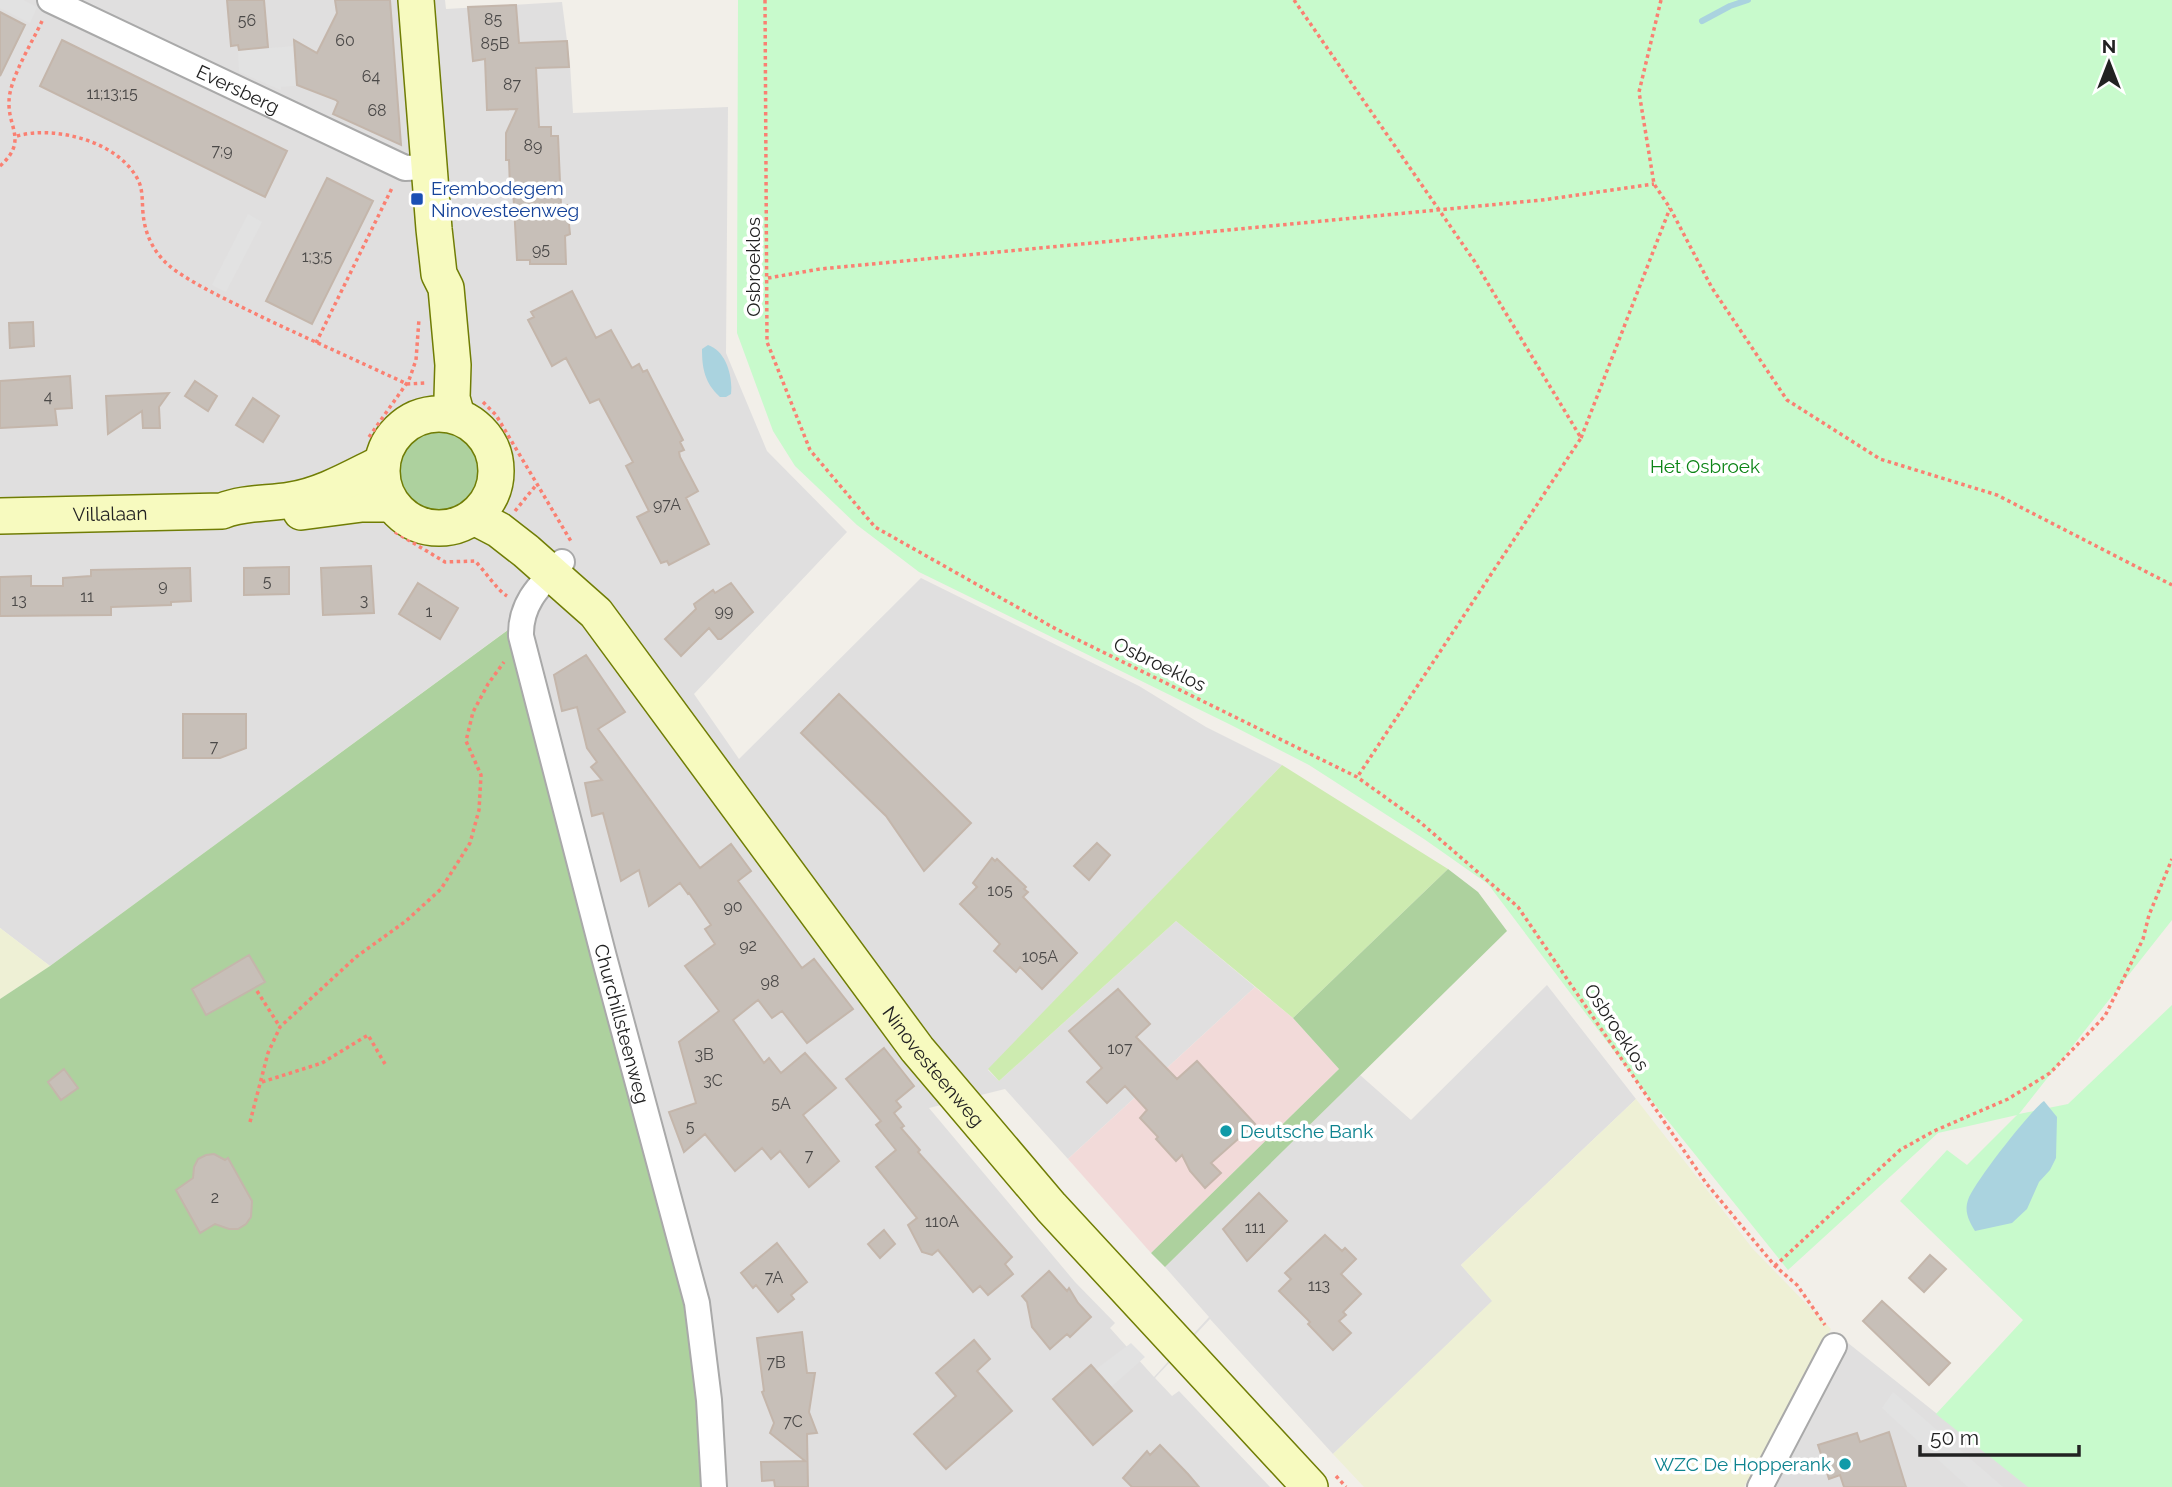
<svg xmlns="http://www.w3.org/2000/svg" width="2172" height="1487" font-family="Raleway,sans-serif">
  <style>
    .residential { fill: #e0dfdf }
    .commercial { fill: #f2dad9 }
    .farmland { fill: #eef0d5 }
    .grass { fill: #cdebb0 }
    .forest { fill: #add19e }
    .park { fill: #c8facc }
    .parking { fill: #e2e2e2 }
    .water { fill: #aad3df }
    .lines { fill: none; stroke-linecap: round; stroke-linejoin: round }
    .stream { stroke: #aad3df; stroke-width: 6 }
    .building { fill: #c7bfb8; stroke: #c4b6ab; stroke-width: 2 }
    .street-casing { stroke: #a9a9a9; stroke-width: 28 }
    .secondary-casing { stroke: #707d05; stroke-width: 38 }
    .path { stroke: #fa8072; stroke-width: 3.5; stroke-dasharray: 3.5 3.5; stroke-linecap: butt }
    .street { stroke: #fff; stroke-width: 24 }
    .secondary { stroke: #f7fabf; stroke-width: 35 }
    .transit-dot { fill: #1a4fb4; stroke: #fff; stroke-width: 2.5 }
    .culture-dot { fill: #0f9aa8; stroke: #fff; stroke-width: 2.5 }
    .labels { text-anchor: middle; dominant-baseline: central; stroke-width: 7; stroke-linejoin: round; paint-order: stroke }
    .number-label { font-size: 16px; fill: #4b4948 }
    .street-label { font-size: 19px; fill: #222; stroke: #fff }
    .transit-label { font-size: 19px; fill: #164399; stroke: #fff; text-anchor: start }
    .park-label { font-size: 19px; fill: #0c8416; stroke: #fff }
    .culture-label { font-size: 19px; fill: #0d838f; stroke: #fff; text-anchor: start }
  </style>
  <rect width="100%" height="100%" fill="#f2efe9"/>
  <path class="residential" d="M 0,0 L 445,0 L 446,9 L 562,2 L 570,64 L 573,113 L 728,107 L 726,353 L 767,451 L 847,532 L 694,694 L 739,759 L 921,578 L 1139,686 L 1206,727 L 1282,765 L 988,1070 L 999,1081 L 1176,921 L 1255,987 L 1068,1159 L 1005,1089 L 929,1108 L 1075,1282 L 1115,1323 L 1110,1328 L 1154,1377 L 1209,1317 L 1165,1267 L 1360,1075 L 1411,1120 L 1547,985 L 1636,1099 L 1461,1265 L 1493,1301 L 1333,1454 L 1210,1319 L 1155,1378 L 1172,1396 L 1179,1391 L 1270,1487 L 724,1487 L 532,626 L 509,629 L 50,966 L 0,928 Z
    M 1848,1343 L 2029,1487 L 1771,1487 Z"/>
  <path class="commercial" d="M 1255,987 L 1293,1018 L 1339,1069 L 1151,1253 L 1068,1159 Z"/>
  <path class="farmland" d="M 0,928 L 50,966 L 0,999 Z
    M 1636,1099 L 1753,1249 L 1831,1329 L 1744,1487 L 1364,1487 L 1333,1454 L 1492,1301 L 1461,1265 Z"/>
  <path class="grass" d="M 1282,765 L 1448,869 L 1293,1018 L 1176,921 L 999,1081 L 988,1069 Z"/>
  <path class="forest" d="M395 470a45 45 0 1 1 90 0a45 45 0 1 1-90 0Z
    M 512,627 L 687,1304 L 694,1348 L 704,1487 L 0,1487 L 0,999 L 50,966 Z
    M 1448,869 L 1478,892 L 1507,931 L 1165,1267 L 1151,1253 L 1339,1069 L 1293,1018 Z"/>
  <path class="park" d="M 738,0 L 2172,0 L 2172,920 L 2019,1114 L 2068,1104 L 2172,1005 L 2172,1487 L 2028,1487 L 1936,1414 L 2023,1320 L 1900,1201 L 1947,1150 L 1967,1165 L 2017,1115 L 1938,1133 L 1788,1270 L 1648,1096 L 1488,884 L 1424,839 L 1309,765 L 1231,725 L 919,572 L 857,525 L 795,466 L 773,431 L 737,333 Z"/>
  <path class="parking" d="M 23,0 L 37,7 L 30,23 L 0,8 L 0,0 Z
    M 293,46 L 296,86 L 281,87 L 281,90 L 239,72 L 238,51 Z
    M 248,214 L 262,222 L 226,292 L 212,285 Z
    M 1131,1343 L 1145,1357 L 1111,1387 L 1095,1370 Z
    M 1893,1392 L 2003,1487 L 1968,1487 L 1882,1408 Z"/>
  <path class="water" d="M 708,345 C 726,351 733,376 731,394 L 726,397 L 720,397 C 705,383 702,369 702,349 Z
    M 2044,1101 L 2057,1117 L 2056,1158 L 2050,1170 L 2039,1182 L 2027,1209 L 2012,1223 L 1975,1231 C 1969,1221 1964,1212 1968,1200 C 1973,1184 2030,1111 2044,1101 Z"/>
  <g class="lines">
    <path class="stream" d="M 1702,21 L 1730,6 L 1748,0"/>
  </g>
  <path class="building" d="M 227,0 L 264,0 L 268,47 L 239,50 L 238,45 L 231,46 Z
    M 335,0 L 390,0 L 401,145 L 333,114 L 338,102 L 336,100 L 297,85 L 294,40 L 317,53 L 337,13 Z
    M 516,5 L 519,43 L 567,41 L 569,67 L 536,68 L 539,127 L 551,127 L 551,136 L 558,136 L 561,205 L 567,205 L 570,234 L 565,236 L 566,264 L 530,264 L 530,260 L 517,260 L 513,188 L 510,188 L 509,160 L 506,160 L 506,133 L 517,109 L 487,110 L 485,59 L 473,61 L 468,7 Z
    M 0,12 L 25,25 L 0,76 Z
    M 62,40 L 287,151 L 265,197 L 40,86 Z
    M 327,178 L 373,201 L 312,324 L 266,301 Z
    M 572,291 L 596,338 L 611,330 L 632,368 L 639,364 L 643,372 L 647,370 L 683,440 L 680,442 L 684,450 L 679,452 L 680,457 L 698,491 L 686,498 L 709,544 L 669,565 L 667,561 L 661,563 L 637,517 L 649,511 L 626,466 L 633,462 L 599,399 L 590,403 L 566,358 L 552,366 L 528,320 L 534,317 L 531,312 Z
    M 33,322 L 34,346 L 10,348 L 9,323 Z
    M 70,376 L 72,408 L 55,409 L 57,425 L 0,428 L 0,381 Z
    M 195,381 L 217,396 L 208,411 L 185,396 Z
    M 169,393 L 159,407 L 160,428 L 143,428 L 142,411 L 108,434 L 106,396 Z
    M 253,398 L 279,416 L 263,442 L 236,425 Z
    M 371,566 L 374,613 L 323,615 L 321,568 Z
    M 289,567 L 289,594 L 244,595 L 244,568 Z
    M 190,568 L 191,601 L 171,602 L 171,605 L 111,607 L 111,615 L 0,616 L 0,577 L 31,576 L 31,586 L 63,586 L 63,578 L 91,576 L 91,570 Z
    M 418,583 L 458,608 L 440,639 L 399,614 Z
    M 731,583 L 753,612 L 721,639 L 718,639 L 709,628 L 681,656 L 665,639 L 696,609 L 694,604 L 713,590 L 715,593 Z
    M 586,655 L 625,712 L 598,729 L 700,868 L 731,844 L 751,871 L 738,881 L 783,942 L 802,968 L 814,959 L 853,1009 L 807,1043 L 782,1011 L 772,1018 L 758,1000 L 733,1020 L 764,1063 L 769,1058 L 781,1073 L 805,1053 L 836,1088 L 803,1115 L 839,1161 L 809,1187 L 780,1151 L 771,1159 L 762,1148 L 735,1171 L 705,1134 L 684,1152 L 669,1112 L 696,1103 L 679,1042 L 719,1011 L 685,966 L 715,944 L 705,929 L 711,925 L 689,893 L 688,894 L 680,883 L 649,906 L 639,870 L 621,881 L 603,813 L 592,816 L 585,783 L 602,780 L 591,767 L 597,762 L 587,748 L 577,707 L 562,711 L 554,675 Z
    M 839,694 L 971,823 L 924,871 L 886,816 L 801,733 Z
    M 183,714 L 246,714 L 246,748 L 220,758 L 183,758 Z
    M 1097,843 L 1110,855 L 1089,880 L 1074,866 Z
    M 992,858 L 995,861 L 997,859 L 1026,887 L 1024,889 L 1028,892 L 1023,897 L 1077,953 L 1042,989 L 1020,967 L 1016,972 L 994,951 L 1000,944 L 960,904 L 977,887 L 973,883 Z
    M 249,955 L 265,982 L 206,1015 L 192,989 Z
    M 1118,989 L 1150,1024 L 1136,1037 L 1177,1079 L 1197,1061 L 1255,1124 L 1211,1163 L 1221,1173 L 1205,1188 L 1190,1171 L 1182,1155 L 1176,1161 L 1156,1139 L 1158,1137 L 1140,1118 L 1147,1110 L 1125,1086 L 1107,1103 L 1087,1082 L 1102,1068 L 1069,1031 Z
    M 884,1048 L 914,1086 L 896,1101 L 901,1107 L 894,1113 L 904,1126 L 901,1128 L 920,1150 L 918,1152 L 1012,1257 L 1005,1264 L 1013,1274 L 988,1295 L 980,1286 L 973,1292 L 938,1250 L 932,1255 L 922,1252 L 908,1225 L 917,1218 L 876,1167 L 896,1150 L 876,1125 L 881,1121 L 846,1079 Z
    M 64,1069 L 78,1088 L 61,1100 L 48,1082 Z
    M 214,1154 L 225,1160 L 228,1158 L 252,1201 L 251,1217 L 246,1224 L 238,1229 L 229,1229 L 215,1224 L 200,1233 L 176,1190 L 193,1178 L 194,1167 L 198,1159 L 206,1155 Z
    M 1259,1193 L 1287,1221 L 1247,1261 L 1223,1229 Z
    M 884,1230 L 895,1244 L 880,1258 L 868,1244 Z
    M 1325,1235 L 1342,1251 L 1345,1248 L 1356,1259 L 1341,1274 L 1361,1294 L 1343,1312 L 1346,1315 L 1339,1321 L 1351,1333 L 1333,1350 L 1308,1324 L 1310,1322 L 1279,1291 L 1291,1279 L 1285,1273 Z
    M 777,1243 L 807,1282 L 791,1295 L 794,1299 L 778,1312 L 756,1285 L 753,1288 L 741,1273 Z
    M 1930,1255 L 1946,1269 L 1924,1292 L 1909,1278 Z
    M 1049,1271 L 1067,1291 L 1069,1288 L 1078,1303 L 1091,1317 L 1070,1337 L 1067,1334 L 1050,1349 L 1032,1327 L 1027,1302 L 1022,1296 Z
    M 1882,1301 L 1950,1363 L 1929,1385 L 1863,1321 Z
    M 802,1332 L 807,1373 L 815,1373 L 809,1412 L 817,1433 L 807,1434 L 808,1487 L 775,1487 L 774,1480 L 762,1481 L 761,1462 L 805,1461 L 770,1433 L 774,1423 L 762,1392 L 764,1391 L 757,1338 Z
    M 974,1340 L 990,1359 L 977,1371 L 1012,1411 L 946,1469 L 914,1434 L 956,1396 L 936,1373 Z
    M 1091,1365 L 1132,1411 L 1093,1445 L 1053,1399 Z
    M 1889,1432 L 1906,1487 L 1844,1487 L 1840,1475 L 1829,1479 L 1818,1445 L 1857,1433 L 1860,1442 Z
    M 1160,1445 L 1188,1474 L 1199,1487 L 1132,1487 L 1123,1478 L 1147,1451 L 1150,1455 Z"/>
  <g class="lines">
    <defs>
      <g id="street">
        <path id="s1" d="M 50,0 L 405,168 L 429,167"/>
        <path id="s2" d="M 562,562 C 540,585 520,603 521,636 L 604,957 L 697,1303 L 709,1400 L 714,1487"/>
        <path d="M 1760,1487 L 1834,1346"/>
      </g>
      <g id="secondary">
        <path d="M 416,0 L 434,229 L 439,274 L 446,288 L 453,365 L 452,398 L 457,416"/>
        <circle cx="439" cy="471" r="57"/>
        <path d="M 301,512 L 362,504 L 391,504"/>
        <path id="s3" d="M 0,516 L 222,511 C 244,502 268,504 291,500 C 323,495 353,477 382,463"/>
        <path id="s4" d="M 474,517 L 499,530 L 526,551 L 596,613 L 917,1049 L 1051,1207 L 1310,1487"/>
      </g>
    </defs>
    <use href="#street" class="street-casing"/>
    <use href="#secondary" class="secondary-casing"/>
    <path class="path" d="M 765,0 L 767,342 L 810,450 L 875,527 L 1056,629 L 1357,777 L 1420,822 L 1518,907 L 1706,1183 L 1775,1266 L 1797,1285 L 1825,1325
      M 1294,0 L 1475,262 L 1581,438 L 1358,776
      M 1661,0 L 1639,92 L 1654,184 L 1670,208 L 1712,288 L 1787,400 L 1880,459 L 1997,495 L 2172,585
      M 17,136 C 56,125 121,142 139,182 C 143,192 142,202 143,213 C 145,237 156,257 176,271 C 204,290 236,304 266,319 C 313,341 360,362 407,384 L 425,383
      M 0,166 C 28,141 8,128 9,102 C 9,79 32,43 42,21
      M 768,278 L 820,269 L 1542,200 L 1654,184
      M 316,343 L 392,188
      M 483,402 L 496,415 L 572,543
      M 369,437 L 409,380 L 416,360 L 419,319
      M 1581,438 L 1670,208
      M 515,511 L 537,484
      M 395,532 L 445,562 L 475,561 C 485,571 497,590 507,596
      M 257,991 L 280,1027
      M 262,1082 L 322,1063 L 368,1035 L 385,1064
      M 250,1122 L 268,1053 L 280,1027 L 356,957 L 406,921 L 441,889 L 470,843 L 479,810 L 481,775 L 466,741 L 473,712 L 488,684 L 504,662
      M 1775,1266 L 1900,1150 L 1934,1131 L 2008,1099 L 2050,1073 L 2105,1016 L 2143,939 L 2149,915 L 2172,859
      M 1336,1476 L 1346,1487"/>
    <use href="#street" class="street"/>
    <use href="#secondary" class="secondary"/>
  </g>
  <rect class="transit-dot" x="410" y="192" width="14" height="14" rx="3.5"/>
  <g class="culture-dot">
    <circle cx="1226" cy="1131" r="7"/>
    <circle cx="1845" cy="1464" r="7"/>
  </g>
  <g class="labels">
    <g class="number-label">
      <text x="493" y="19">85</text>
      <text x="247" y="20">56</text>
      <text x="345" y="40">60</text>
      <text x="495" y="43">85B</text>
      <text x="371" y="76">64</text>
      <text x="512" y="84">87</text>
      <text x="112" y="93">11;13;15</text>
      <text x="377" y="110">68</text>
      <text x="533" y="145">89</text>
      <text x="222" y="150">7;9</text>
      <text x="541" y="249">95</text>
      <text x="317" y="256">1;3;5</text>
      <text x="48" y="396">4</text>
      <text x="667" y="504">97A</text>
      <text x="267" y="581">5</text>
      <text x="163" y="585">9</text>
      <text x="87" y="596">11</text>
      <text x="19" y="600">13</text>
      <text x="364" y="600">3</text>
      <text x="724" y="610">99</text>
      <text x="429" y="611">1</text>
      <text x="214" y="746">7</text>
      <text x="1000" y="890">105</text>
      <text x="733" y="906">90</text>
      <text x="748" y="945">92</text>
      <text x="1040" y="956">105A</text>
      <text x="770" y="981">98</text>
      <text x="1120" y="1048">107</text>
      <text x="704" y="1054">3B</text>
      <text x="713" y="1080">3C</text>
      <text x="781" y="1103">5A</text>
      <text x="690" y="1126">5</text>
      <text x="809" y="1155">7</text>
      <text x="215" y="1197">2</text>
      <text x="942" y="1221">110A</text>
      <text x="1255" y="1227">111</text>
      <text x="774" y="1277">7A</text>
      <text x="1319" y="1285">113</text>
      <text x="776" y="1362">7B</text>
      <text x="793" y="1421">7C</text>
    </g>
    <g class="street-label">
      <text stroke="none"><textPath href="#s1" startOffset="208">Eversberg</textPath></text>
      <text transform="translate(753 267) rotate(-90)">Osbroeklos</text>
      <text stroke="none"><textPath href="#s3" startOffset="110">Villalaan</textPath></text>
      <text transform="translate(1160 664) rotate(26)">Osbroeklos</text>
      <text stroke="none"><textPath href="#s2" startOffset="488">Churchillsteenweg</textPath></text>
      <text transform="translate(1617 1027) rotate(56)">Osbroeklos</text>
      <text stroke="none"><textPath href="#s4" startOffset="721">Ninovesteenweg</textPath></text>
    </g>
    <g class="transit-label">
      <text x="431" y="188">Erembodegem<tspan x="431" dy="22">Ninovesteenweg</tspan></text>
    </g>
    <g class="park-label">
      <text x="1705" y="466">Het Osbroek</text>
    </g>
    <g class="culture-label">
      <text x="1240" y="1131">Deutsche Bank</text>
      <text x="1831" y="1464" text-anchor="end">WZC De Hopperank</text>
    </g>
  </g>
  <g transform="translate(2109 63)" stroke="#ffffff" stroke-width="5" paint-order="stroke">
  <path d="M0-5L12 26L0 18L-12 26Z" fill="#222222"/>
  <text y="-10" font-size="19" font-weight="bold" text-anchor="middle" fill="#222222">N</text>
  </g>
  <path d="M1920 1445v10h159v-10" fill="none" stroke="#222222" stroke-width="3.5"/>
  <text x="1930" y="1445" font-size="21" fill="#222222" stroke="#ffffff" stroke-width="5" paint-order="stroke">50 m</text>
</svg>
